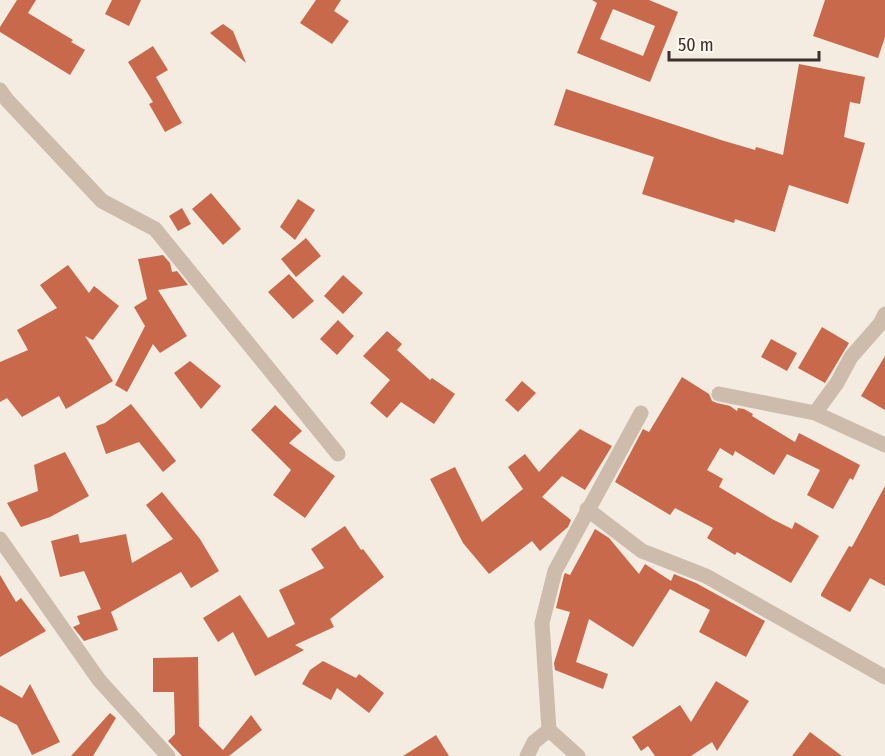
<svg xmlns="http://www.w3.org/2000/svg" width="885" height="756" font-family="'Fira Sans Condensed',sans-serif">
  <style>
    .building { fill: #c8694b; fill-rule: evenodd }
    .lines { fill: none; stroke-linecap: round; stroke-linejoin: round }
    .minor { stroke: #cdbbac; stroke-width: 15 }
  </style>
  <rect width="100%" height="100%" fill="#f4ebe1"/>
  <path class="building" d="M 17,0 L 36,0 L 28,13 L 73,40 L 71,42 L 85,50 L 70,75 L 0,32 L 0,27 Z
    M 112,0 L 141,0 L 129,26 L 105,14 Z
    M 316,0 L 341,0 L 334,11 L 349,21 L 332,44 L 300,23 Z
    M 592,0 L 649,0 L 678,12 L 650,82 L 577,53 L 597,3 ZM 613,9 L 655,26 L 643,56 L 600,39 Z
    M 825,0 L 885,0 L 885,37 L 878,58 L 813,36 Z
    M 223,24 L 233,31 L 246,63 L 210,33 Z
    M 153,46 L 168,70 L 156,77 L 182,123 L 165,132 L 149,104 L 153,102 L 128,62 Z
    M 799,64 L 865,77 L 860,104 L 850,102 L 844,137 L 865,143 L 848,204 L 789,185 L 775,232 L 735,219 L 734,223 L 642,194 L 654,157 L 554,125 L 566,89 L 721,140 L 755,150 L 756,147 L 783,155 Z
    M 211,193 L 241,229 L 223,245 L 192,209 Z
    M 298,199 L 315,210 L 295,240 L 280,227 Z
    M 182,208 L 191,224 L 178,231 L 169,216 Z
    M 306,238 L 321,256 L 296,277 L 281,259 Z
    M 163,255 L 170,263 L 172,272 L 177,271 L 188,285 L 158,290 L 187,336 L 160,353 L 153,344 L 127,392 L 115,385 L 145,326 L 134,307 L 147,299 L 138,259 Z
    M 68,265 L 89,293 L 94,286 L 119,306 L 93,340 L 85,336 L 113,381 L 66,409 L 59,396 L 22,417 L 7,398 L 0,402 L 0,362 L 28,350 L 17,330 L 57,308 L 40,285 Z
    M 289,274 L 314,301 L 293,319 L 268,292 Z
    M 343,275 L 363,293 L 343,314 L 324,296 Z
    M 338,320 L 354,336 L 337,355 L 320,339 Z
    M 822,327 L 849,343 L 825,383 L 798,368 Z
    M 387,331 L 402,344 L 397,350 L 430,380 L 432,378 L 455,394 L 434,424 L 401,402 L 387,418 L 370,403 L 390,380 L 363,356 Z
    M 771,339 L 797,353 L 787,371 L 761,357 Z
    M 885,356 L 885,410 L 861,396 Z
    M 190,361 L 221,386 L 201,409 L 174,373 Z
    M 682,377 L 709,394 L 712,401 L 717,403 L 730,406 L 737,411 L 738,408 L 744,409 L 753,414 L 752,416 L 795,442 L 799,433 L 860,465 L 853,480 L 850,478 L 833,509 L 807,495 L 820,470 L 787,454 L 774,475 L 735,451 L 733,456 L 720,448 L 707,470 L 723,479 L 719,487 L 772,519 L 792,529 L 795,522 L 819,536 L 791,583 L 737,552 L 735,555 L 707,538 L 713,528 L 675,508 L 670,515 L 615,482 L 643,429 L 649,432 Z
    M 522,381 L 536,393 L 518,412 L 505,400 Z
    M 131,404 L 176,461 L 163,472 L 139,442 L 106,454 L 96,426 L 105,423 Z
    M 275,405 L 302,431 L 289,443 L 335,476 L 305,518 L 273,495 L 291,470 L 251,430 Z
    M 580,429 L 612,446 L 585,490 L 562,476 L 542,497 L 571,520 L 568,527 L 540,551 L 532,541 L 489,574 L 463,543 L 430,479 L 455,467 L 482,522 L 523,489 L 508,467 L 525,454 L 539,472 Z
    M 65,452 L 89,496 L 50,517 L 21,527 L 7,503 L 38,491 L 34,465 Z
    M 885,486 L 885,586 L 870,578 L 850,612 L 821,596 L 821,594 L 849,546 L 852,547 Z
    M 162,492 L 200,539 L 219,571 L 191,588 L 181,572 L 111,612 L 118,630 L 84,641 L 73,627 L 80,624 L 77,616 L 101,609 L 84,571 L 60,577 L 51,541 L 78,534 L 80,543 L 126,534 L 132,563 L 173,539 L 146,505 Z
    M 345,526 L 361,550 L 363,549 L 384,577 L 330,619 L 334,627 L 295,645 L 304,650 L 255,676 L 233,632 L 218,642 L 203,618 L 240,595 L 268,638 L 295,624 L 279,590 L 324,568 L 311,549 Z
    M 595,529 L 609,538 L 639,574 L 645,564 L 671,581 L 674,574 L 696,583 L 765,621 L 746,657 L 699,632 L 710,610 L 670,589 L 633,647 L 589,619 L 576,662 L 608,674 L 603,689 L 555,670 L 554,663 L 570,612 L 556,608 L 564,575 L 565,573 L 570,575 Z
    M 0,575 L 16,602 L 21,598 L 46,631 L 0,657 Z
    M 198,657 L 199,726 L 223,750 L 251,715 L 262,730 L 229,756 L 182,756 L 168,741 L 175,734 L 174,692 L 153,692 L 153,658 Z
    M 323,661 L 356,678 L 359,674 L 384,693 L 369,713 L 337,688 L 331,700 L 302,684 L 310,670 Z
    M 716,681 L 749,701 L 717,751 L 712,742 L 691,756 L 655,756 L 648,746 L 641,751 L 632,737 L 680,705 L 691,722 Z
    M 30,684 L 60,742 L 32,755 L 17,725 L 0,716 L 0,685 L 22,698 Z
    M 110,713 L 116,718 L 93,756 L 71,756 Z
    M 810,732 L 842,756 L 792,756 Z
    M 436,735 L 449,756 L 403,756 Z"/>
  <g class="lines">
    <path class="minor" d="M 0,90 L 7,100 L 102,201 L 155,229 L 338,454
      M 719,394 L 815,413 L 885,445
      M 815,413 L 837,383 L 851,357 L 880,324 L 885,314
      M 587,509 L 642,551 L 706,576 L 885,677
      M 0,539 L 99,680 L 168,756
      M 527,756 L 534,742 L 549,730
      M 578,756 L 549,730 L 542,623 L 555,571 L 641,413"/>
  </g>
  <path d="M669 51v9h150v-9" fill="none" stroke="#3b302b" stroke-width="3"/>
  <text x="678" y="51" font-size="18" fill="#3b302b" stroke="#fbf5ee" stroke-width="4.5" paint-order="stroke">50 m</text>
</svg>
